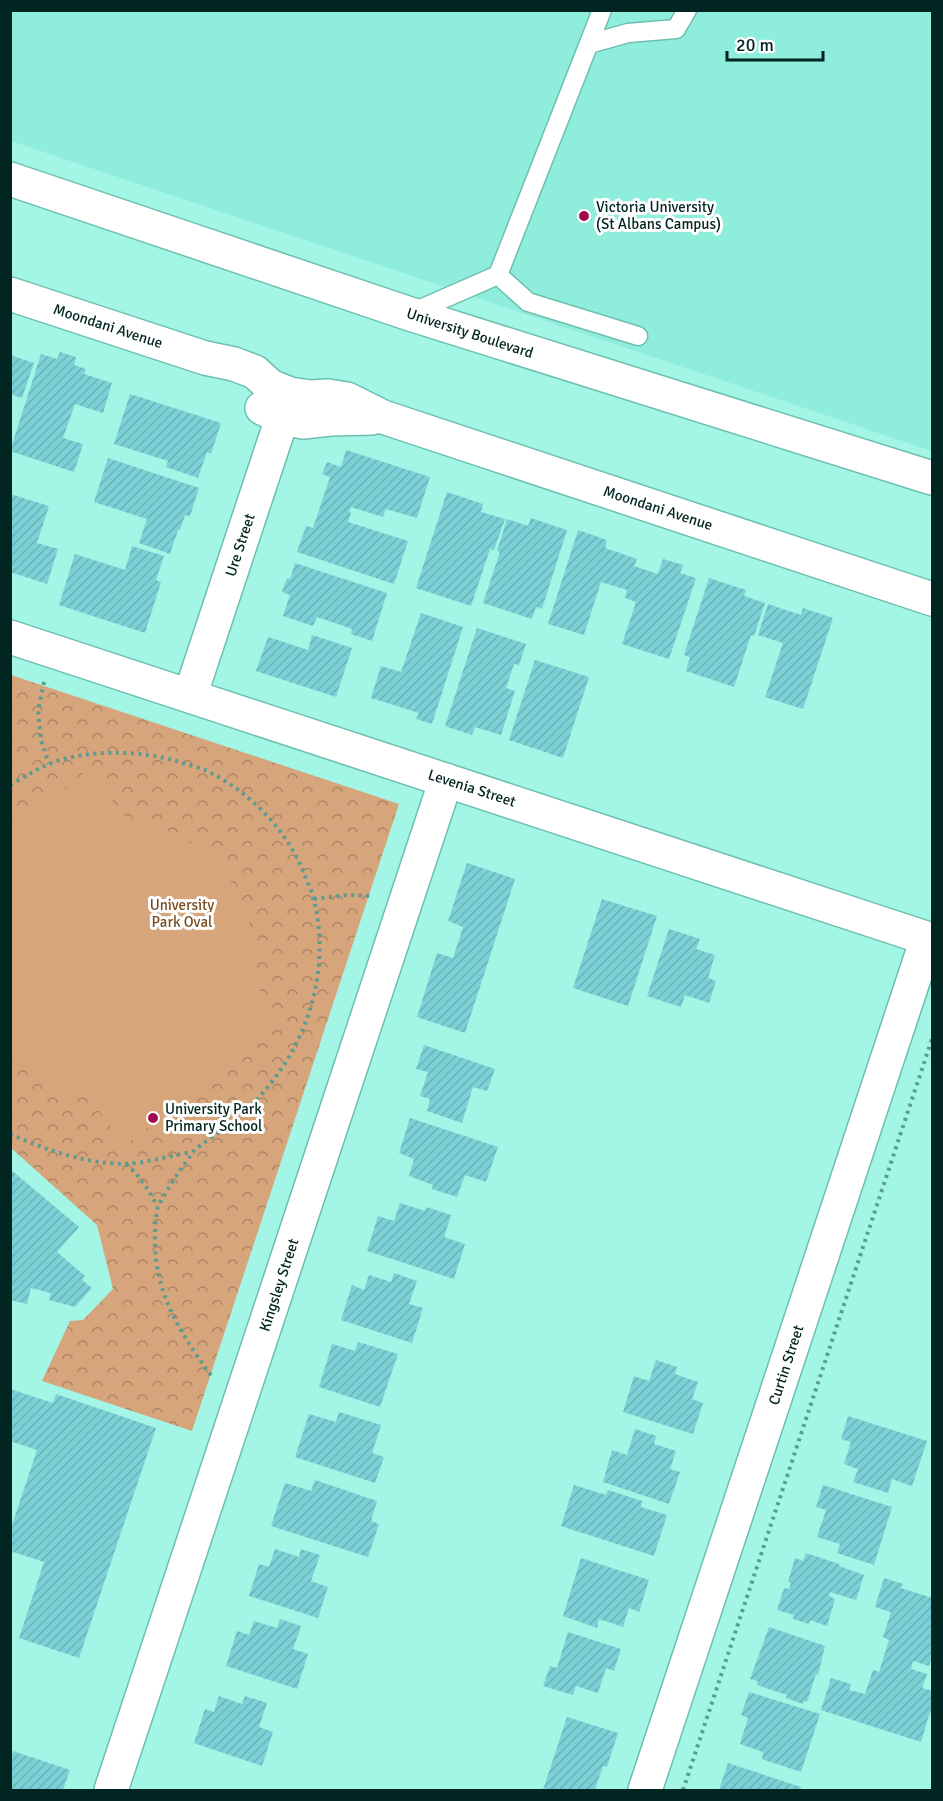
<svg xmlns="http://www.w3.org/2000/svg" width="943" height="1801" font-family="Signika,sans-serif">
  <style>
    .built { fill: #8feddc }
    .park { fill: url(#park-crowns) }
    .pitch { fill: #d7a57b }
    .building { fill: url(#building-hatch) }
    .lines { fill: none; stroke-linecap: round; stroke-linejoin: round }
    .lane-casing { stroke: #6dbfb0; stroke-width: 21 }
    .street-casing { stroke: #6dbfb0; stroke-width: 36 }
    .path { stroke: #5d9b91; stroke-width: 4; stroke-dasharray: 3 4.5; stroke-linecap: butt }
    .lane { stroke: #fff; stroke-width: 18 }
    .street { stroke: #fff; stroke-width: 33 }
    .poi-dot { fill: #9f0a51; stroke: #fff; stroke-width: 2 }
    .labels { text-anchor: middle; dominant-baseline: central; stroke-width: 6; stroke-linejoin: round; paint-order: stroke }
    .poi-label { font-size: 15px; fill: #012520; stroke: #fff; text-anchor: start }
    .street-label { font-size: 15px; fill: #012520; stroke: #fff }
    .park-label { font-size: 15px; fill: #774b22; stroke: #fff }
  </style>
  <defs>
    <pattern id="park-crowns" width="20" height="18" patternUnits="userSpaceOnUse" patternTransform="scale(1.5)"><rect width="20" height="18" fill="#d7a57b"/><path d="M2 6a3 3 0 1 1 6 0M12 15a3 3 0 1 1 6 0" fill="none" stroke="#ac8664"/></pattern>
    <pattern id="building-hatch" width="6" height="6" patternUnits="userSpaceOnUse" patternTransform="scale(1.5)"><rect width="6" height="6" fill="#7bd1d6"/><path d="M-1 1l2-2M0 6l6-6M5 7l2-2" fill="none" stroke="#69b3b7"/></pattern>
  </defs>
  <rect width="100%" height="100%" fill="#a3f5e6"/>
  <path class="built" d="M 11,11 L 932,11 L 932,451 L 11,141 Z"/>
  <path class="park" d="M 11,675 L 399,804 L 192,1431 L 42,1381 L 70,1321 L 83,1320 L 113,1289 L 97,1225 L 11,1148 Z"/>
  <path class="pitch" d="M 88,770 L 129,822 C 211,830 263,902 254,982 L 283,1021 L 125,1145 L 90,1099 L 68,1094 L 44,1082 L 22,1066 L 11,1053 L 11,831 Z"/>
  <path class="building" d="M 60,352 L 76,357 L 74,365 L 86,369 L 84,374 L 112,383 L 103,413 L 75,404 L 63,438 L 83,444 L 74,472 L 10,451 L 41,354 L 57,359 Z
    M 10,355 L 34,363 L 22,398 L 10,394 Z
    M 130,394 L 221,423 L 211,454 L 207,452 L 198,478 L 166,467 L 168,461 L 114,444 Z
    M 346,450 L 430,477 L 417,518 L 386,509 L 383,517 L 351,507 L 349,512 L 351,513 L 348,522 L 408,541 L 394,584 L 297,552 L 306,526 L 313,528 L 330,477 L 322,474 L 327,462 L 341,467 Z
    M 108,458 L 199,488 L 190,516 L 185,515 L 180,530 L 178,530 L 170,554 L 139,543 L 147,519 L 94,502 Z
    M 447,492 L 483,504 L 481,512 L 505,519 L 494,550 L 490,549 L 471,606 L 416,588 Z
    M 10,494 L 49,506 L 37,543 L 58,549 L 47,584 L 10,572 Z
    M 531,518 L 567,530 L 542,609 L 536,607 L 532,619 L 483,603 L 500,552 L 497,551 L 507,519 L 528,526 Z
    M 578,530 L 607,540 L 605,548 L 637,559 L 634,566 L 658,574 L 663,559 L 683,565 L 680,573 L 696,578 L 669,659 L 622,644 L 636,602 L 625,598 L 627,590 L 601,582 L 584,635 L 548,624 Z
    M 132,546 L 164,556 L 156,580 L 161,582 L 145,633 L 59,605 L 75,554 L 125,570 Z
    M 295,563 L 387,593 L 372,641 L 351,634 L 352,629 L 317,617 L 313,626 L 283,616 L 290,595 L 282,592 L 287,578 L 290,579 Z
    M 709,578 L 746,590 L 744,596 L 765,603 L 754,636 L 751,635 L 734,687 L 686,671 L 690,657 L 684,655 Z
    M 768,604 L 801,615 L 803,608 L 833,618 L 803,709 L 765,697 L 783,643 L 758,635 Z
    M 421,613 L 463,627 L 432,724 L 416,719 L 419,713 L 371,698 L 381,666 L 401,672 Z
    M 477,628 L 526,644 L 519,665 L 514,664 L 506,688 L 515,691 L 501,735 L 475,727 L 472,735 L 445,726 Z
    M 312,635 L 352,648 L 336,697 L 256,671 L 268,637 L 308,650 Z
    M 535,660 L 589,677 L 563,758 L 509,740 Z
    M 467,863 L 515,879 L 465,1033 L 417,1017 L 437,953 L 453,958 L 463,927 L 448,921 Z
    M 602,899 L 657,916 L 628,1006 L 573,988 Z
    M 669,929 L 700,939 L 696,949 L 715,955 L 708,978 L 716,981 L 709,1003 L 685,995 L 681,1007 L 647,996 Z
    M 424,1045 L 495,1069 L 487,1091 L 473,1087 L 462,1123 L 427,1111 L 430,1099 L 420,1096 L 428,1072 L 416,1069 Z
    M 410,1118 L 498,1147 L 486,1182 L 465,1175 L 457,1197 L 432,1189 L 433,1185 L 409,1176 L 414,1159 L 399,1153 Z
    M 10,1169 L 79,1227 L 57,1252 L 85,1276 L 82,1280 L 92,1288 L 75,1307 L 49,1300 L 51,1293 L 31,1288 L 27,1304 L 10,1300 Z
    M 400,1203 L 425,1211 L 426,1207 L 451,1215 L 444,1237 L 465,1244 L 454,1279 L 367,1251 L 378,1216 L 394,1221 Z
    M 394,1273 L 417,1281 L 409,1304 L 423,1308 L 412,1343 L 341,1320 L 352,1285 L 364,1290 L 369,1275 L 391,1282 Z
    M 358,1342 L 398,1354 L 380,1407 L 319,1387 L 332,1344 L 355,1351 Z
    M 656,1360 L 677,1367 L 675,1374 L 698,1382 L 692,1399 L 703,1403 L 693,1434 L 623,1412 L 634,1376 L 649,1381 Z
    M 10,1389 L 53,1403 L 56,1394 L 156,1428 L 79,1658 L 19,1638 L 44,1562 L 10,1551 L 10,1531 L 37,1450 L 10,1441 Z
    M 339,1412 L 381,1425 L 372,1453 L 384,1457 L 375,1483 L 295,1457 L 309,1414 L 336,1422 Z
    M 848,1416 L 927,1441 L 912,1486 L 892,1479 L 888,1493 L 853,1482 L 858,1469 L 844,1464 L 851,1442 L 841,1439 Z
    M 635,1429 L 656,1436 L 654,1444 L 676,1451 L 670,1469 L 680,1472 L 669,1504 L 603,1482 L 612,1450 L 627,1455 Z
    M 315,1480 L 377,1501 L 371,1521 L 379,1524 L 368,1557 L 271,1526 L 285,1483 L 311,1491 Z
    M 574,1485 L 606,1495 L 608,1490 L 642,1501 L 641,1507 L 667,1515 L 654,1556 L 561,1526 Z
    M 823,1485 L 892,1507 L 874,1565 L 837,1553 L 840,1544 L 817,1537 L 826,1510 L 816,1507 Z
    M 275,1549 L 299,1557 L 301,1549 L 320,1555 L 311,1581 L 328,1587 L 318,1618 L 249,1596 L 259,1564 L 269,1567 Z
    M 806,1553 L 839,1564 L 839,1566 L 864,1575 L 856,1600 L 830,1592 L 829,1596 L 835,1599 L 827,1626 L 810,1620 L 809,1624 L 793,1619 L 794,1615 L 777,1610 L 784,1588 L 789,1589 L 791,1583 L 788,1582 L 795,1558 L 803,1561 Z
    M 581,1558 L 649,1580 L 639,1612 L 629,1608 L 623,1627 L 599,1619 L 597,1628 L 563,1616 Z
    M 884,1578 L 903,1584 L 901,1588 L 932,1598 L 932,1656 L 929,1666 L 913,1661 L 911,1669 L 927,1674 L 922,1688 L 932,1691 L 932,1713 L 930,1712 L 921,1742 L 821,1710 L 831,1678 L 851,1684 L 849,1690 L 865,1694 L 873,1670 L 879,1672 L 889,1640 L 883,1637 L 891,1612 L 875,1607 Z
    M 280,1619 L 301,1626 L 293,1649 L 308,1654 L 297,1689 L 226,1666 L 237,1631 L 249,1635 L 254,1621 L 277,1628 Z
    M 769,1627 L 825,1646 L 818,1675 L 816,1674 L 807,1702 L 804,1701 L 803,1704 L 786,1698 L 787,1695 L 757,1685 L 758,1681 L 750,1679 Z
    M 568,1632 L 621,1649 L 614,1671 L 606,1668 L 598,1693 L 576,1686 L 573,1695 L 543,1686 L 550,1666 L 557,1668 Z
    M 749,1692 L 820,1714 L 801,1772 L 762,1759 L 763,1752 L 740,1744 L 748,1718 L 741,1715 Z
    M 219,1696 L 242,1704 L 245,1696 L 267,1703 L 259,1727 L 273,1732 L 262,1766 L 194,1743 L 205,1709 L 214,1712 Z
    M 567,1717 L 618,1733 L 607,1767 L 603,1766 L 595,1790 L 543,1790 Z
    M 13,1751 L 70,1770 L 63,1790 L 10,1790 L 10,1759 Z
    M 728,1763 L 801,1787 L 800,1790 L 719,1790 Z"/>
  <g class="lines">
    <defs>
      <path id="lane" d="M 589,44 L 628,33 L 676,29 L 687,10
        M 498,275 L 528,302 L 638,336
        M 411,313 L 498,275 L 602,10"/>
      <path id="street" d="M 10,179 L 410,314 L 932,478
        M 10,294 L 205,358 L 234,364 L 255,372 L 270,386 L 290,394 L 310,397 L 328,396 L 347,399 L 383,417 L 932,599
        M 262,408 L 282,418 L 303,422 L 330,419 L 372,418
        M 10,637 L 932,940
        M 190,696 L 290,394
        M 111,1790 L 446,780
        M 645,1790 L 927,939"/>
    </defs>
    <use href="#lane" class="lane-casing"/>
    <use href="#street" class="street-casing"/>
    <path class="path" d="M 44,682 L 38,711 L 41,740 L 49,764
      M 10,785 C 23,778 35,770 47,765 C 82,749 140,750 176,761 C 187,765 201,767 211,773 C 252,794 287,831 304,873 C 307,882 312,891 314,900 C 334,983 299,1067 235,1120 C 222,1131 206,1140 194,1151 C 188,1158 158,1202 157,1210 C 147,1280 173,1323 212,1377
      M 314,899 L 347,895 L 372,896
      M 10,1134 C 46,1150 84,1163 123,1164 C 143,1164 172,1155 192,1152
      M 126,1164 C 140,1176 149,1190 157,1206
      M 683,1790 L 932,1039"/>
    <use href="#lane" class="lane"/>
    <use href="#street" class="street"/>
  </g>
  <g class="poi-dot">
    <circle cx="584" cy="216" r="6"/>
    <circle cx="153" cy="1118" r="6"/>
  </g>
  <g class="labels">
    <g class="poi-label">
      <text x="596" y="207">Victoria University<tspan x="596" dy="17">(St Albans Campus)</tspan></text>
      <text x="165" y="1109">University Park<tspan x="165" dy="17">Primary School</tspan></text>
    </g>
    <g class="street-label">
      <text transform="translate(108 326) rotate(18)">Moondani Avenue</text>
      <text transform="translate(470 333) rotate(18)">University Boulevard</text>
      <text transform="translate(658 508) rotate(18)">Moondani Avenue</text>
      <text transform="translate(240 545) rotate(-72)">Ure Street</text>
      <text transform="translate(472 788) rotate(18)">Levenia Street</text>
      <text transform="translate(279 1285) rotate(-72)">Kingsley Street</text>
      <text transform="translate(786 1365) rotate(-72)">Curtin Street</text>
    </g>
    <g class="park-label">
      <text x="182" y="905">University<tspan x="182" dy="17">Park Oval</tspan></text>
    </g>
  </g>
  <rect width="943" height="1801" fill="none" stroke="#012520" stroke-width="24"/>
  <path d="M727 51v9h96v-9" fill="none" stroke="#012520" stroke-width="3"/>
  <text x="736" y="51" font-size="18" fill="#012520" stroke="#ffffff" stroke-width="4.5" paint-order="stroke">20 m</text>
</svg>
